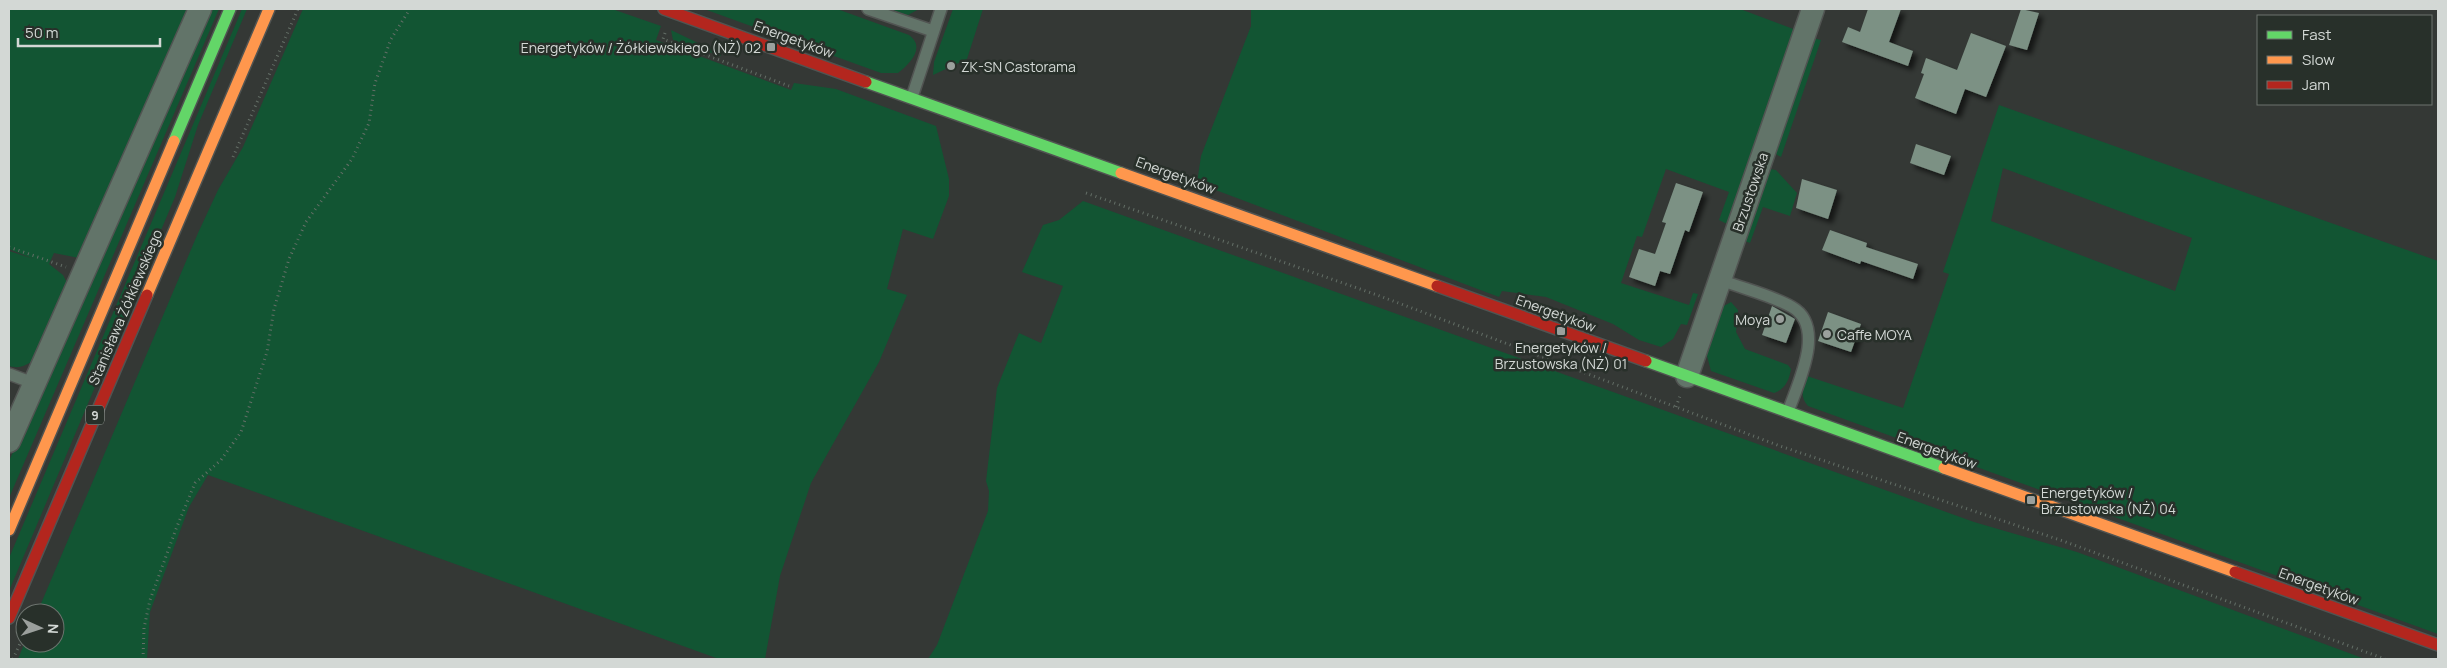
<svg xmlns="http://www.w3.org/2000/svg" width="2447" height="668" font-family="Manrope,sans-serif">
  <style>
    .green { fill: #125533; fill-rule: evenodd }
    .building { fill: #7c9184; filter: url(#shadow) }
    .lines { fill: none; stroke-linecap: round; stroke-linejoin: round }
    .lane-casing { stroke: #515452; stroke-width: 14 }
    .street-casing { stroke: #515452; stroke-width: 25 }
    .fast-casing { stroke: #515452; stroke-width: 14 }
    .slow-casing { stroke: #515452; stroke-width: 14 }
    .jam-casing { stroke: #515452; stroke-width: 14 }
    .path { stroke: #646f67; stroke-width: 3; stroke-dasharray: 1 4; stroke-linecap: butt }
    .lane { stroke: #627469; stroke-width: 11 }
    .street { stroke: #627469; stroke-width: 22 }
    .fast { stroke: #63d668; stroke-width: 11 }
    .slow { stroke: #ff974d; stroke-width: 11 }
    .jam { stroke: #b3261e; stroke-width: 11 }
    .poi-dot { fill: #9ba09d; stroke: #28302a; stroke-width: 2 }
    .labels { text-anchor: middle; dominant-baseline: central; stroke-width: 5; stroke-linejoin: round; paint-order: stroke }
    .shield { fill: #28302a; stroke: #a0a6a2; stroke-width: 1 }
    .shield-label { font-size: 12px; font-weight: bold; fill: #d3d8d5 }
    .street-label { font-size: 14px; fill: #d3d8d5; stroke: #28302a }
    .poi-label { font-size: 14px; fill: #d3d8d5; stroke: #28302a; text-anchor: start }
  </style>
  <defs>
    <filter id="shadow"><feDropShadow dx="4.5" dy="4.5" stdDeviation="2.5" flood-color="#0009"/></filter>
  </defs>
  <rect width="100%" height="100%" fill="#343835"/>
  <path class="green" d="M 9,9 L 191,9 L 79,258 L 54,253 L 49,264 L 63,275 L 67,283 L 33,361 C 24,366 19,369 9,366 L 9,251 L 34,259 L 9,249 Z
    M 213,9 L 219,9 L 9,498 L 9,461 Z
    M 242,9 L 247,9 L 198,125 L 175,197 L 9,591 L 9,558 Z
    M 303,9 L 612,9 L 661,26 L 656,40 L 791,90 L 794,83 L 836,89 L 936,126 L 949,179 L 949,196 L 933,239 L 903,229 L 887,289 L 907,295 L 879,362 L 811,483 L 780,576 L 765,659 L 719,659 L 208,475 L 189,507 L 150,612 L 147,659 L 18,659 L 25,642 L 55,643 L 55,613 L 37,613 L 198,233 L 218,190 L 243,147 Z
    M 704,9 L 837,9 L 909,35 C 926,47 910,64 898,73 L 881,73 Z
    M 890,9 L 919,9 L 908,15 Z
    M 953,9 L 983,9 L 967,59 L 933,75 L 934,62 Z
    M 1251,9 L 1740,9 L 1796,30 L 1731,226 L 1719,220 L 1729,192 L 1666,169 L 1642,237 L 1637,236 L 1621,283 L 1689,305 L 1693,293 L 1698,294 L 1687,325 L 1681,324 L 1673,339 L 1661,347 L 1639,340 L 1613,324 L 1546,297 L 1502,291 L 1499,297 L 1197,183 L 1201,156 L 1251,26 Z
    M 671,30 L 721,54 L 721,56 L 673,40 Z
    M 1813,38 L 1821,40 L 1781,157 L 1774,153 Z
    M 1999,105 L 2438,261 L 2438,634 L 1808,406 C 1799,396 1803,387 1807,376 L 1903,408 L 1949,274 L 1943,272 ZM 2003,168 L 2192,238 L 2175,291 L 1991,221 Z
    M 1769,169 L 1776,170 L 1797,193 L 1790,216 L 1763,207 L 1750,243 L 1745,241 Z
    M 1083,201 L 1974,522 L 2077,552 L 2365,659 L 928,659 L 937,645 L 988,511 L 989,491 L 986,481 L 997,388 L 1019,333 L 1041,343 L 1063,286 L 1022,272 L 1043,225 L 1059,220 Z
    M 1731,302 L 1738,310 L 1736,332 L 1745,349 L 1788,365 L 1791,369 C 1789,381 1785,389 1774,393 L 1711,371 L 1706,352 L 1722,307 Z"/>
  <path class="building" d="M 1868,9 L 1901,9 L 1889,42 L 1913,51 L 1908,66 L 1842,42 L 1848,27 L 1860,32 Z
    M 2021,9 L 2039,13 L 2027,50 L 2009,45 Z
    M 1971,33 L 2006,46 L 1986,97 L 1965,89 L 1956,114 L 1915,98 L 1924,74 L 1921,73 L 1926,58 L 1957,70 Z
    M 1916,144 L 1951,156 L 1944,175 L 1910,163 Z
    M 1802,179 L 1837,190 L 1828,219 L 1796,208 Z
    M 1676,183 L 1703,192 L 1689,232 L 1685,230 L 1670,274 L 1660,271 L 1655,286 L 1629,277 L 1639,249 L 1655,254 L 1666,223 L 1662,222 Z
    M 1830,230 L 1867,243 L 1866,247 L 1918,264 L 1913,279 L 1861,261 L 1860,264 L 1822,250 Z
    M 1772,306 L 1795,319 L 1786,343 L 1762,335 Z
    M 1828,312 L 1861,324 L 1851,352 L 1818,341 Z"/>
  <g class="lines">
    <defs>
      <path id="lane" d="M 868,9 L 933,31
        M 912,97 L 941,9
        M 1721,280 C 1744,289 1771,295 1792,307 C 1827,327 1797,385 1788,412
        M 9,374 L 33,383"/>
      <path id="street" d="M 1687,376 L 1813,9
        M 9,441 L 200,9"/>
      <path id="fast" d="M 866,82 L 1121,173
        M 174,141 L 230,9
        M 1646,361 L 1944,468"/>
      <path id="slow" d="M 1121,173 L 1437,286
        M 147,295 L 269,9
        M 1944,468 L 2235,572
        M 9,530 L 174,141"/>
      <path id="jam" d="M 664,9 L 866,82
        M 1437,286 L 1646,361
        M 2235,572 L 2438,645
        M 9,618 L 147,295"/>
    </defs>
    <use href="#lane" class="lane-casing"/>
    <use href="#street" class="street-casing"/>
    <use href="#fast" class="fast-casing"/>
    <use href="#slow" class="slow-casing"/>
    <use href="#jam" class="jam-casing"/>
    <path class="path" d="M 665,33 L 663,39 L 789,86
      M 233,157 L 298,9
      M 1086,193 L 1377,295 L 1780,446 L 2063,541 L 2385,659
      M 9,247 L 66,267
      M 1676,407 L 1680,396
      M 13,659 L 23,637
      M 143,659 L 144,628 L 150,600 L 176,529 L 195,483 L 221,460 L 241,432 L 267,352 L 274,309 L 289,259 L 306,222 L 352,159 L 369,123 L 375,83 L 391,39 L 410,9"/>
    <use href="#lane" class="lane"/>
    <use href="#street" class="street"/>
    <use href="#fast" class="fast"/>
    <use href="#slow" class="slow"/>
    <use href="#jam" class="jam"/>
  </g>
  <g class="poi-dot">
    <rect x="766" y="42" width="10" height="10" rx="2.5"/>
    <circle cx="951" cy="66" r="5"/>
    <circle cx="1780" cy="319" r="5"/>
    <rect x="1556" y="326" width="10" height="10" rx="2.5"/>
    <circle cx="1827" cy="334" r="5"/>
    <rect x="2026" y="495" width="10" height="10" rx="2.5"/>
  </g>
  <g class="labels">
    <rect class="shield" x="86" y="405.5" width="18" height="19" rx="4"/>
    <g class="shield-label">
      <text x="95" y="415">9</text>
    </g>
    <g class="street-label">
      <text transform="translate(794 39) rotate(20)">Energetyków</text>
      <text transform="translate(1176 175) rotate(20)">Energetyków</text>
      <text transform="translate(1750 192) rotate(-71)">Brzustowska</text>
      <text transform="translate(125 307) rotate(-67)">Stanisława Żółkiewskiego</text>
      <text transform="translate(1556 313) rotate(20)">Energetyków</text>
      <text transform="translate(1937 450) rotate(20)">Energetyków</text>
      <text transform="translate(2319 586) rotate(20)">Energetyków</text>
    </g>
    <g class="poi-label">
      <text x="761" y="47" text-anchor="end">Energetyków / Żółkiewskiego (NŻ) 02</text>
      <text x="961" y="66">ZK-SN Castorama</text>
      <text x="1770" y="319" text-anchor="end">Moya</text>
      <text x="1837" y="334">Caffe MOYA</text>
      <text x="1561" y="347" text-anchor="middle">Energetyków /<tspan x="1561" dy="16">Brzustowska (NŻ) 01</tspan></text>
      <text x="2041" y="492">Energetyków /<tspan x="2041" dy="16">Brzustowska (NŻ) 04</tspan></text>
    </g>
  </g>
  <rect width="2447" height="668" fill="none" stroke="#d3d8d5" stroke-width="20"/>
  <rect x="2257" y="15" width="175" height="90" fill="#28302a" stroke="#6c736e"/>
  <rect x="2267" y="31" width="25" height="8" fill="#63d668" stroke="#6c736e"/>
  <text x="2302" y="40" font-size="15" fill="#d3d8d5">Fast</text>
  <rect x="2267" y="56" width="25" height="8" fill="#ff974d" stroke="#6c736e"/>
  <text x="2302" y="65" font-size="15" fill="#d3d8d5">Slow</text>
  <rect x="2267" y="81" width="25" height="8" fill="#b3261e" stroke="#6c736e"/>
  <text x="2302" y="90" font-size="15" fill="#d3d8d5">Jam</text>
  <g transform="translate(40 628) rotate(93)"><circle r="24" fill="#28302a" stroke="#6c736e"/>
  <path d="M0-4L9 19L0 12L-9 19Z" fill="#9ba09d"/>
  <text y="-8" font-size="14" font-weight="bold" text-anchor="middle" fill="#d3d8d5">N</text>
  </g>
  <path d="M18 38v8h142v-8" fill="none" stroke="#d3d8d5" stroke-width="2.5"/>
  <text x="25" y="38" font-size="15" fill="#d3d8d5" stroke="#28302a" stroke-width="4" paint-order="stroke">50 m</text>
</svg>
